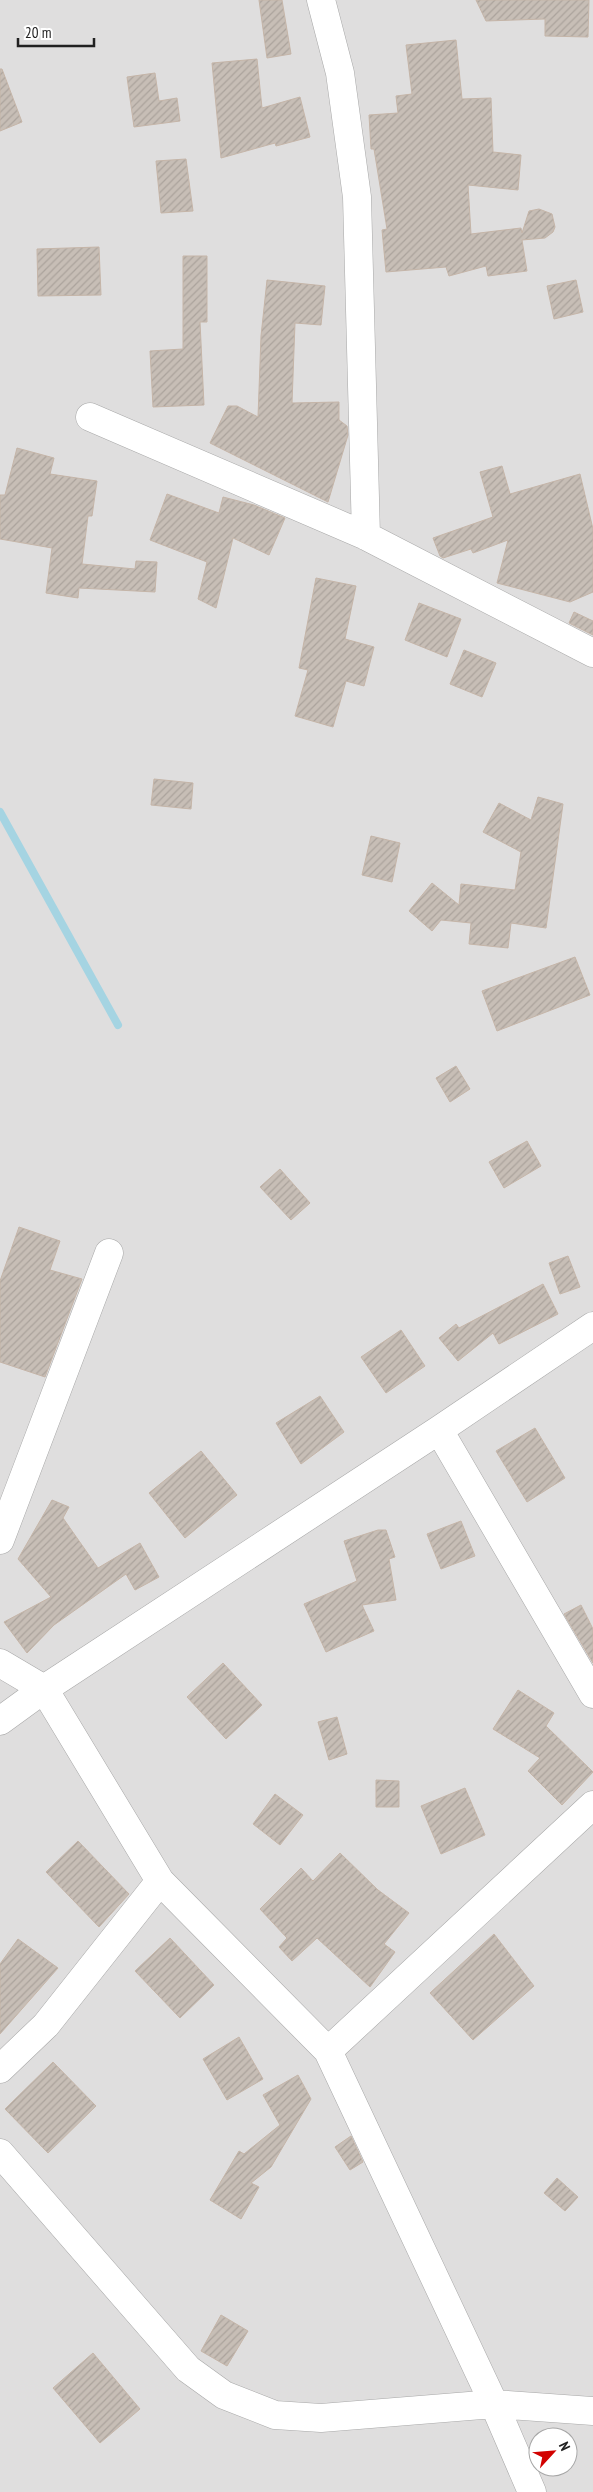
<svg xmlns="http://www.w3.org/2000/svg" width="593" height="2492" font-family="'PT Sans Narrow',sans-serif">
  <style>
    .residential { fill: #dfdede; fill-rule: evenodd }
    .lines { fill: none; stroke-linecap: round; stroke-linejoin: round }
    .stream { stroke: #a5d4e2; stroke-width: 8 }
    .building { fill: url(#building-hatch); stroke: #c5b5a8 }
    .minor-casing { stroke: #a8a8a8; stroke-width: 29 }
    .minor { stroke: #fff; stroke-width: 28 }
  </style>
  <defs>
    <pattern id="building-hatch" width="6" height="6" patternUnits="userSpaceOnUse" patternTransform="scale(1.25)"><rect width="6" height="6" fill="#c7beb6"/><path d="M-1 1l2-2M0 6l6-6M5 7l2-2" fill="none" stroke="#aba39c"/></pattern>
  </defs>
  <rect width="100%" height="100%" fill="#f2efe7"/>
  <path class="residential" d="M 0,0 L 593,0 L 593,2492 L 0,2492 ZM 538,2437 L 568,2437 L 568,2467 L 538,2467 Z"/>
  <g class="lines">
    <path class="stream" d="M 0,812 L 118,1025"/>
  </g>
  <path class="building" d="M 259,0 L 282,0 L 291,54 L 267,58 Z
    M 476,0 L 589,0 L 588,37 L 545,36 L 545,19 L 486,21 Z
    M 456,40 L 462,99 L 491,98 L 493,152 L 521,155 L 518,190 L 468,185 L 471,234 L 521,228 L 522,233 L 529,211 L 539,209 L 552,214 L 555,227 L 553,232 L 545,238 L 522,240 L 527,271 L 488,276 L 486,266 L 449,276 L 446,267 L 386,272 L 382,230 L 387,229 L 374,149 L 371,149 L 369,115 L 398,113 L 396,96 L 412,94 L 406,45 Z
    M 257,59 L 262,108 L 300,97 L 310,137 L 276,146 L 275,143 L 221,158 L 212,63 Z
    M 0,69 L 2,69 L 22,122 L 0,131 Z
    M 155,73 L 159,101 L 177,98 L 180,121 L 134,127 L 127,77 Z
    M 186,159 L 193,211 L 161,213 L 156,161 Z
    M 99,247 L 101,295 L 38,296 L 37,249 Z
    M 183,256 L 207,256 L 207,322 L 200,322 L 204,405 L 153,407 L 150,351 L 183,349 Z
    M 267,280 L 325,286 L 321,325 L 295,323 L 292,403 L 339,402 L 339,420 L 347,426 L 348,435 L 328,502 L 210,443 L 228,406 L 237,406 L 258,417 L 261,336 Z
    M 576,280 L 583,312 L 554,319 L 547,286 Z
    M 17,448 L 54,458 L 50,474 L 97,481 L 92,516 L 88,516 L 82,564 L 135,569 L 136,561 L 157,562 L 155,592 L 79,588 L 78,598 L 46,593 L 52,548 L 0,539 L 0,495 L 5,495 Z
    M 502,466 L 510,494 L 580,474 L 593,529 L 593,592 L 570,602 L 497,583 L 508,540 L 473,553 L 471,549 L 443,558 L 440,556 L 433,538 L 493,517 L 480,472 Z
    M 167,494 L 219,513 L 223,497 L 254,505 L 285,518 L 269,555 L 233,538 L 216,608 L 198,599 L 207,562 L 150,540 Z
    M 316,578 L 356,586 L 345,639 L 374,647 L 364,686 L 346,681 L 333,727 L 295,716 L 308,670 L 299,668 Z
    M 419,603 L 461,619 L 447,657 L 405,640 Z
    M 574,612 L 593,621 L 593,635 L 569,623 Z
    M 464,650 L 496,663 L 482,697 L 450,684 Z
    M 154,779 L 193,783 L 191,809 L 151,805 Z
    M 538,797 L 563,804 L 546,928 L 511,923 L 508,948 L 469,944 L 471,923 L 441,920 L 432,931 L 409,911 L 432,883 L 459,905 L 461,884 L 515,890 L 521,852 L 483,832 L 499,803 L 531,820 Z
    M 371,836 L 400,843 L 392,882 L 362,875 Z
    M 575,957 L 590,995 L 497,1031 L 482,991 Z
    M 456,1066 L 470,1089 L 450,1102 L 436,1078 Z
    M 527,1141 L 541,1166 L 504,1188 L 489,1162 Z
    M 280,1169 L 310,1203 L 291,1220 L 260,1187 Z
    M 19,1227 L 60,1241 L 50,1270 L 82,1279 L 45,1377 L 0,1362 L 0,1281 Z
    M 568,1256 L 580,1287 L 560,1294 L 549,1263 Z
    M 543,1284 L 558,1314 L 499,1344 L 493,1333 L 458,1361 L 439,1338 L 456,1324 L 459,1328 Z
    M 401,1330 L 425,1366 L 386,1393 L 361,1357 Z
    M 320,1396 L 344,1432 L 301,1464 L 276,1423 Z
    M 535,1428 L 565,1478 L 527,1502 L 496,1451 Z
    M 201,1451 L 237,1495 L 185,1538 L 149,1493 Z
    M 52,1500 L 69,1507 L 63,1518 L 98,1568 L 140,1543 L 159,1577 L 135,1590 L 126,1574 L 54,1625 L 27,1653 L 4,1622 L 51,1597 L 18,1559 Z
    M 461,1521 L 475,1556 L 441,1569 L 427,1534 Z
    M 378,1530 L 386,1530 L 395,1557 L 389,1559 L 396,1600 L 362,1605 L 374,1631 L 326,1652 L 304,1604 L 357,1581 L 344,1541 Z
    M 581,1605 L 593,1629 L 593,1663 L 564,1614 Z
    M 223,1663 L 262,1705 L 226,1739 L 187,1697 Z
    M 518,1690 L 554,1713 L 546,1726 L 593,1772 L 562,1805 L 528,1771 L 540,1758 L 493,1729 Z
    M 337,1717 L 347,1754 L 329,1760 L 318,1722 Z
    M 376,1780 L 399,1781 L 399,1807 L 376,1807 Z
    M 465,1788 L 485,1835 L 441,1854 L 421,1806 Z
    M 275,1794 L 303,1815 L 280,1845 L 253,1824 Z
    M 78,1841 L 129,1894 L 99,1927 L 46,1872 Z
    M 340,1853 L 378,1890 L 409,1913 L 384,1944 L 395,1952 L 370,1987 L 317,1938 L 292,1961 L 279,1947 L 287,1938 L 260,1909 L 301,1868 L 313,1881 Z
    M 494,1934 L 534,1986 L 473,2040 L 430,1993 Z
    M 170,1938 L 214,1985 L 180,2018 L 135,1971 Z
    M 18,1939 L 58,1968 L 0,2034 L 0,1964 Z
    M 239,2037 L 263,2079 L 227,2100 L 203,2059 Z
    M 53,2062 L 96,2106 L 48,2153 L 5,2109 Z
    M 298,2075 L 311,2099 L 271,2167 L 251,2183 L 259,2187 L 241,2219 L 210,2200 L 239,2151 L 244,2154 L 280,2125 L 263,2095 Z
    M 351,2136 L 363,2162 L 350,2170 L 335,2147 Z
    M 557,2178 L 578,2197 L 565,2211 L 544,2193 Z
    M 221,2315 L 248,2331 L 227,2366 L 201,2351 Z
    M 93,2353 L 140,2409 L 100,2443 L 53,2388 Z"/>
  <g class="lines">
    <defs>
      <path id="minor" d="M 321,0 L 340,73 L 357,197 L 366,536
        M 90,417 L 366,536 L 593,653
        M 439,1430 L 593,1694
        M 0,1540 L 109,1253
        M 0,1663 L 44,1689 L 160,1881 L 328,2051 L 494,2404 L 532,2492
        M 0,1721 L 44,1689 L 439,1430 L 593,1326
        M 328,2051 L 593,1805
        M 0,2069 L 46,2025 L 160,1881
        M 0,2153 L 188,2369 L 224,2395 L 275,2415 L 321,2418 L 494,2404 L 593,2411"/>
    </defs>
    <use href="#minor" class="minor-casing"/>
    <use href="#minor" class="minor"/>
  </g>
  <g transform="translate(553 2452) rotate(64)"><circle r="24" fill="#ffffff" stroke="#a6a6a6"/>
  <path d="M0-4L9 19L0 12L-9 19Z" fill="#d20200"/>
  <text y="-8" font-size="14" font-weight="bold" text-anchor="middle" fill="#212121">N</text>
  </g>
  <path d="M18 38v8h76v-8" fill="none" stroke="#212121" stroke-width="2.5"/>
  <text x="25" y="38" font-size="15" fill="#212121" stroke="#ffffff" stroke-width="4" paint-order="stroke">20 m</text>
</svg>
